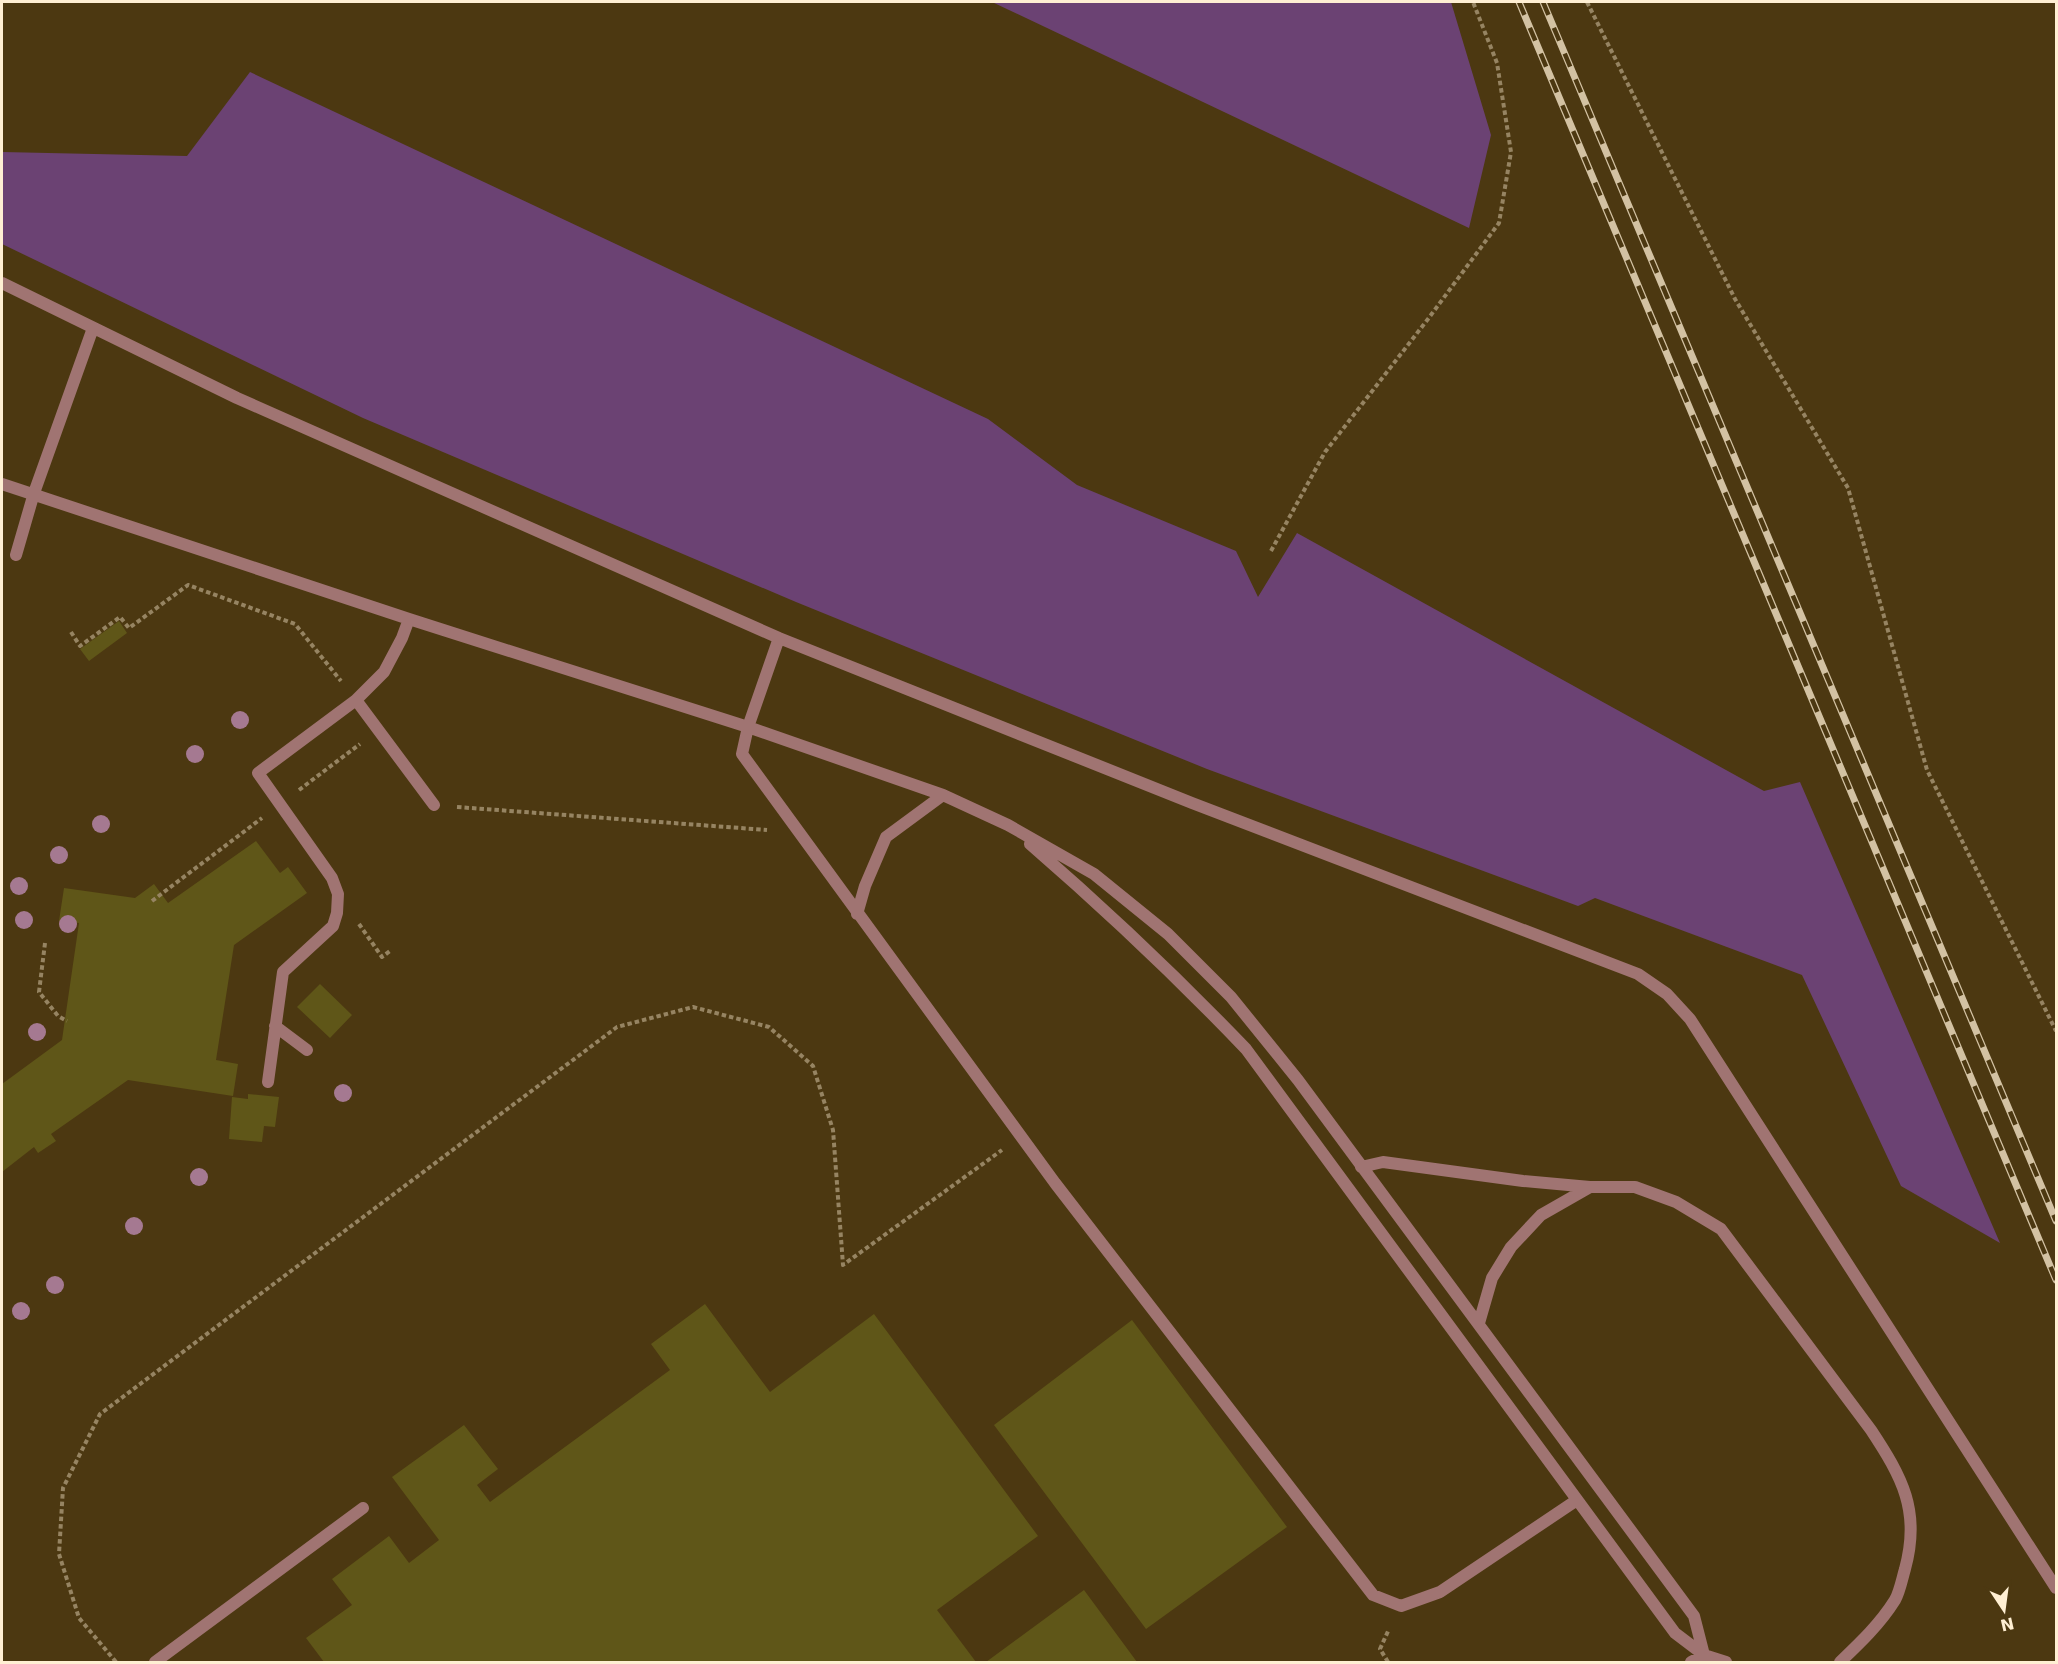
<svg xmlns="http://www.w3.org/2000/svg" width="2058" height="1664" font-family="'DejaVu Sans',sans-serif">
  <style>
    .green { fill: #6b4273 }
    .building { fill: #5f5618 }
    .lines { fill: none; stroke-linecap: round; stroke-linejoin: round }
    .path { stroke: #968462; stroke-width: 4; stroke-dasharray: 4.5 3; stroke-linecap: butt }
    .lane { stroke: #a07472; stroke-width: 12 }
    .rail-casing { stroke: #d3c2a3; stroke-width: 7 }
    .rail { stroke: #4c3811; stroke-width: 4.5; stroke-dasharray: 14; stroke-linecap: butt }
    .tree { fill: #a57991 }
  </style>
  <rect width="100%" height="100%" fill="#4c3811"/>
  <path class="green" d="M 992,2 L 1451,2 L 1491,135 L 1469,228 Z
    M 250,72 L 988,419 L 1077,485 L 1236,551 L 1258,597 L 1297,533 L 1764,791 L 1800,782 L 2000,1243 L 1901,1186 L 1802,975 L 1595,898 L 1578,906 L 1207,769 L 796,602 L 363,418 L 2,244 L 2,152 L 187,156 Z"/>
  <path class="building" d="M 119,621 L 127,633 L 89,661 L 80,649 Z
    M 256,841 L 280,873 L 288,867 L 307,893 L 234,945 L 216,1060 L 238,1064 L 233,1096 L 128,1080 L 51,1134 L 56,1141 L 38,1153 L 34,1147 L 2,1172 L 2,1084 L 62,1040 L 79,923 L 59,921 L 64,888 L 135,898 L 154,884 L 168,903 Z
    M 320,984 L 352,1015 L 330,1038 L 297,1007 Z
    M 248,1094 L 279,1097 L 275,1127 L 264,1126 L 262,1142 L 229,1139 L 232,1097 L 248,1099 Z
    M 705,1304 L 770,1392 L 874,1314 L 1038,1536 L 937,1610 L 976,1662 L 324,1662 L 306,1638 L 352,1605 L 332,1579 L 389,1536 L 409,1563 L 439,1540 L 392,1477 L 464,1425 L 498,1469 L 477,1485 L 490,1502 L 670,1370 L 651,1344 Z
    M 1132,1320 L 1287,1527 L 1146,1629 L 994,1425 Z
    M 1084,1590 L 1137,1662 L 986,1662 Z"/>
  <g class="lines">
    <path class="path" d="M 1587,2 L 1735,299 L 1848,488 L 1927,770 L 2056,1031
      M 1271,551 L 1325,452 L 1428,319 L 1499,223 L 1511,152 L 1497,63 L 1473,2
      M 71,632 L 80,646 L 120,617 L 129,628 L 188,585 L 295,624 L 341,681
      M 299,790 L 360,744
      M 457,807 L 767,830
      M 152,901 L 262,818
      M 359,924 L 382,957 L 390,951
      M 45,943 L 39,992 L 58,1016 L 67,1021
      M 116,1662 L 79,1618 L 59,1554 L 63,1488 L 100,1414 L 617,1027 L 693,1007 L 769,1027 L 813,1066 L 833,1130 L 843,1265 L 1002,1150
      M 1388,1662 L 1380,1649 L 1389,1629"/>
    <path class="lane" d="M 2,283 L 237,398 L 779,638 L 1192,803 L 1638,974 L 1667,994 L 1690,1019 L 2056,1588
      M 2,484 L 409,619 L 748,727 L 943,795 L 1008,825 L 1094,874 L 1168,934 L 1231,997 L 1298,1080 L 1694,1616 L 1704,1655 L 1709,1662
      M 16,555 L 34,493 L 93,328
      M 409,619 L 402,638 L 384,672 L 356,700 L 434,805
      M 779,638 L 748,727 L 742,754 L 1055,1183 L 1373,1595 L 1401,1606 L 1440,1592 L 1577,1500
      M 1030,844 C 1105,909 1177,977 1246,1049 L 1675,1633 L 1704,1655 L 1726,1662
      M 857,914 L 865,886 L 886,837 L 943,795
      M 275,1026 L 307,1050
      M 268,1082 L 283,972 L 333,926 L 337,913 L 338,894 L 332,878 L 258,773 L 356,700
      M 1361,1167 L 1383,1162 L 1523,1181 L 1590,1187
      M 1479,1323 L 1492,1278 L 1511,1247 L 1541,1215 L 1590,1187 L 1635,1187 L 1676,1202 L 1721,1229 L 1871,1430 C 1902,1477 1921,1511 1905,1569 C 1902,1579 1900,1591 1895,1600 C 1880,1624 1860,1643 1840,1662
      M 155,1662 L 363,1508
      M 1691,1662 L 1704,1655"/>
    <defs>
      <path id="rail" d="M 1519,2 L 2056,1280
        M 1543,2 L 2056,1221"/>
    </defs>
    <use href="#rail" class="rail-casing"/>
    <use href="#rail" class="rail"/>
  </g>
  <g class="tree">
    <circle cx="240" cy="720" r="9"/>
    <circle cx="195" cy="754" r="9"/>
    <circle cx="101" cy="824" r="9"/>
    <circle cx="59" cy="855" r="9"/>
    <circle cx="19" cy="886" r="9"/>
    <circle cx="24" cy="920" r="9"/>
    <circle cx="68" cy="924" r="9"/>
    <circle cx="37" cy="1032" r="9"/>
    <circle cx="343" cy="1093" r="9"/>
    <circle cx="199" cy="1177" r="9"/>
    <circle cx="134" cy="1226" r="9"/>
    <circle cx="55" cy="1285" r="9"/>
    <circle cx="21" cy="1311" r="9"/>
  </g>
  <rect width="2058" height="1664" fill="none" stroke="#ffefd3" stroke-width="6"/>
  <g transform="translate(2004 1610) rotate(167)" stroke="#4c3811" stroke-width="4.5" paint-order="stroke">
  <path d="M0-4.5L10 22L0 15L-10 22Z" fill="#ffefd3"/>
  <text y="-9" font-size="16" font-weight="bold" text-anchor="middle" fill="#ffefd3">N</text>
  </g>
</svg>
